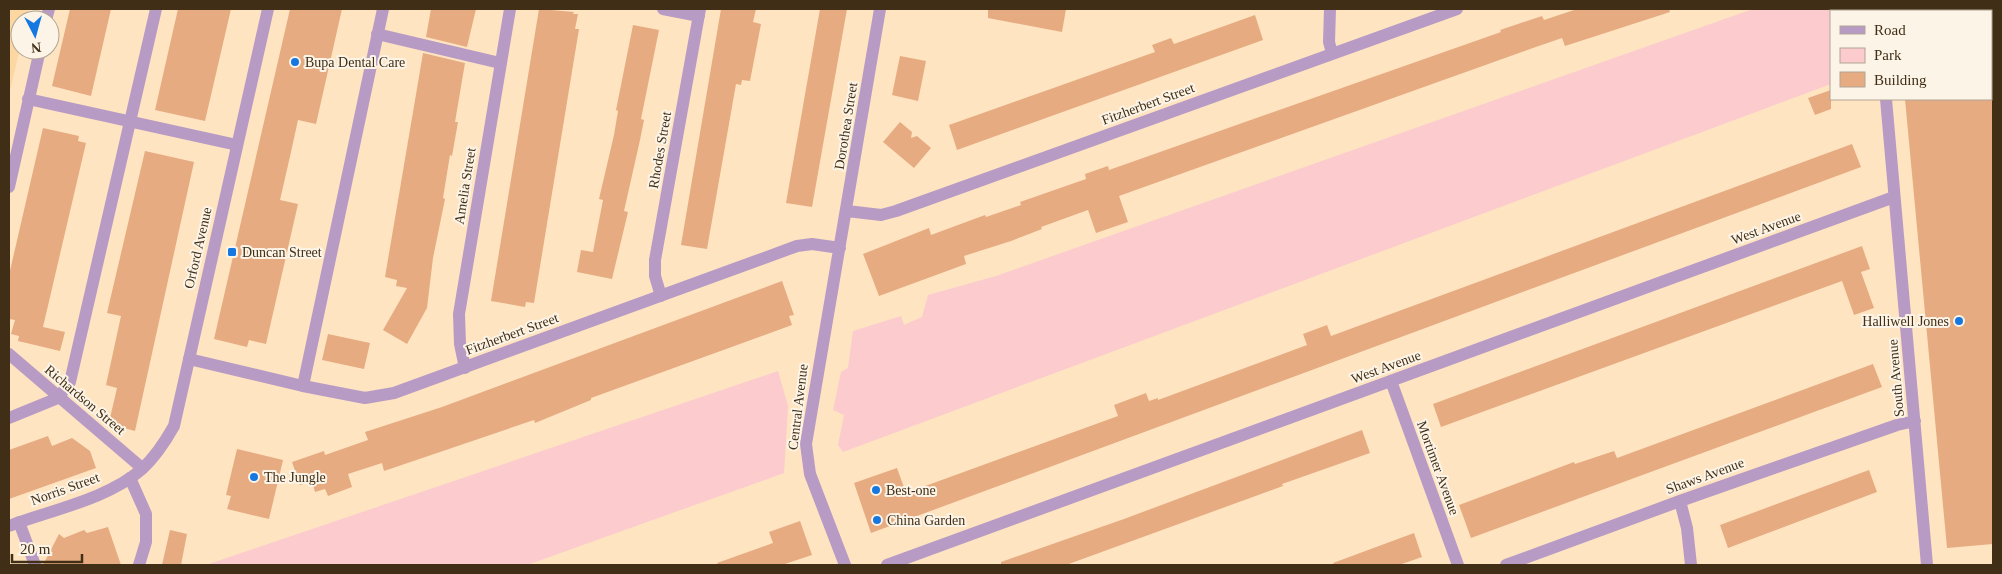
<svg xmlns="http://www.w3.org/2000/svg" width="2002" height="574" font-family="'Times New Roman',serif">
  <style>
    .built { fill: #fdd7a2 }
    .green { fill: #fbcbce }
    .building { fill: #e7ab81 }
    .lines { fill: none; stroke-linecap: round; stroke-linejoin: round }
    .service { stroke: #b89bc5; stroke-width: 12 }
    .minor { stroke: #b89bc5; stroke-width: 12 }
    .tertiary { stroke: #b89bc5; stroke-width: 12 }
    .poi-dot { fill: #1577e0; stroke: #fdf4e8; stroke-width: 2 }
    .labels { text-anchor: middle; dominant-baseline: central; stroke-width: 4; stroke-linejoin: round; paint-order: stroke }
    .poi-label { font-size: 14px; fill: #402f16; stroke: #fdf4e8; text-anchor: start }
    .street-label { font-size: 14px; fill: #402f16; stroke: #fdf4e8 }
  </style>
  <rect width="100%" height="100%" fill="#fee4c1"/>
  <path class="built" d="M 9,9 L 29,9 L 27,20 L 20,20 L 20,48 L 9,95 Z"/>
  <path class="green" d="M 1753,9 L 1844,9 L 1844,11 L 1831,11 L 1831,84 L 843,452 L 838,445 L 844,415 L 833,410 L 841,372 L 848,368 L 853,331 L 901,316 L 904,325 L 922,317 L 928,295 L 996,276 Z
    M 778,371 L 788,406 L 784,473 L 527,565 L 206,565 Z"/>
  <path class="building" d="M 70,9 L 111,9 L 91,96 L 52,86 Z
    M 178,9 L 231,9 L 205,121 L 155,110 Z
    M 290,9 L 342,9 L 316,124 L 298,120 L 291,152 L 280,200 L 298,204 L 266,344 L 249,340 L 247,347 L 214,339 Z
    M 431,9 L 476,9 L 467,47 L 426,37 Z
    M 539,9 L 574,12 L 573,14 L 578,14 L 575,29 L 579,29 L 534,303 L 526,302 L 525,307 L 491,301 Z
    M 721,9 L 756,9 L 753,22 L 761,24 L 750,81 L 742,80 L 741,85 L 736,84 L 707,249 L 681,245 Z
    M 820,9 L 847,9 L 812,207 L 786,203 Z
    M 988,9 L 1066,9 L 1062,32 L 988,18 Z
    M 1577,9 L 1669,9 L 1670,12 L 1565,46 L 1562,38 L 1530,49 L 1119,196 L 1128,222 L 1096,233 L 1088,210 L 1041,227 L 1042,229 L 1011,241 L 964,256 L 966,264 L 879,296 L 863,254 L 929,228 L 931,235 L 985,215 L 986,217 L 1021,205 L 1020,202 L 1086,179 L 1085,174 L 1108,166 L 1109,170 L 1501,32 L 1500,30 L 1542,16 L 1544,20 Z
    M 1255,15 L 1263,40 L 957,150 L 949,125 L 1155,52 L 1152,45 L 1171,38 L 1174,44 Z
    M 633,25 L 659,30 L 641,119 L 644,120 L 640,140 L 624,211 L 628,212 L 612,279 L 577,272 L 581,250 L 593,252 L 603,200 L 599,199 L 614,135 L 618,111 L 616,110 Z
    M 423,53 L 465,63 L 455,122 L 458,122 L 452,156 L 450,155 L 443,198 L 445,199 L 433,258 L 427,308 L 407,344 L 383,330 L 407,288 L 396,286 L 397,280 L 385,277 Z
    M 900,56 L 926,61 L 918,101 L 892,95 Z
    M 1831,90 L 1831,109 L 1815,115 L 1808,98 Z
    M 1905,99 L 1993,99 L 1993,544 L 1947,548 Z
    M 900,122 L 912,132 L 911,138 L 917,136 L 931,148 L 914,168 L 883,142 Z
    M 43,128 L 79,136 L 78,141 L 86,143 L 43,327 L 65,332 L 60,351 L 18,341 L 19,336 L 11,334 L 15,320 L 9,319 L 9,275 Z
    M 1852,144 L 1861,167 L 871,533 L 854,483 L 897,468 L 906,493 L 1118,416 L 1114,405 L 1146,393 L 1149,401 L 1158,398 L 1158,400 L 1307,345 L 1303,334 L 1327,325 L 1331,336 Z
    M 145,151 L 194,162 L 135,431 L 120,427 L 110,418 L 117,388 L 106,385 L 121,316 L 107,313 Z
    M 1862,246 L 1870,269 L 1861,272 L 1874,308 L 1854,315 L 1842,281 L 1441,427 L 1433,404 Z
    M 782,281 L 794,315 L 789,316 L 792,325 L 591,398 L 591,400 L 535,423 L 534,420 L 384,471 L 382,463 L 348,474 L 352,487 L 328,496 L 325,489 L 315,492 L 312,481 L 300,485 L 292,462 L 324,451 L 325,455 L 368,440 L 365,432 L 442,407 Z
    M 328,334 L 370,343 L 364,369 L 322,360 Z
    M 1873,364 L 1882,387 L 1471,538 L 1459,505 L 1574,462 L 1575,464 L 1614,451 L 1617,458 Z
    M 1362,430 L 1370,453 L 1282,484 L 1283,486 L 1066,565 L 1001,565 L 1001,562 L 1124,519 Z
    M 48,436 L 52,446 L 72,438 L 90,451 L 96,468 L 9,499 L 9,450 Z
    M 237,449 L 283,460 L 269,519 L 227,509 L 231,496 L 226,495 Z
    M 1869,470 L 1877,492 L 1728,548 L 1720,525 Z
    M 800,521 L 812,555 L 782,565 L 718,565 L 717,563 L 773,543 L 769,532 Z
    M 108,527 L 121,565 L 43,565 L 59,534 L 64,538 L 84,530 L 87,533 Z
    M 170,530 L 187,534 L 181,565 L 162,565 Z
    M 1414,533 L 1422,557 L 1399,565 L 1334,565 L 1333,563 Z"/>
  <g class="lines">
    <path class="service" d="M 1965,9 L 1966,11
      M 377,34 L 500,63
      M 303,386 L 383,9
      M 9,418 L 58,398 L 70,382 L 156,9
      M 19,522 L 35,565"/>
    <path class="minor" d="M 663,9 L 699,16
      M 1330,9 L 1329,42 L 1332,53
      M 1880,11 L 1880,9
      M 46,20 L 49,9
      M 28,99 L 237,145
      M 1886,99 L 1927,565
      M 9,187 L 40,50
      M 847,211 L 881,215 L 896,211 L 1457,9
      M 661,296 L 655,276 L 655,260 L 700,9
      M 9,354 L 142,468
      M 189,359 L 303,386 L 365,398 L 394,393 L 797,246 L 812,244 L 840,248
      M 465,368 L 460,344 L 459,314 L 510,9
      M 1391,381 L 1458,565
      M 130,478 L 146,514 L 146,542 L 139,565
      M 1680,501 L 1687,528 L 1691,565
      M 845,565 L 810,474 L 806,444 L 880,9
      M 887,565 L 1894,197
      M 1506,565 L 1680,501 L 1897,425 L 1915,421"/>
    <path class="tertiary" d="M 9,526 C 51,510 108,499 142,469 C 155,457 165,442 174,426 L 268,9"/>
  </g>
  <g class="poi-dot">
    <circle cx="295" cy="62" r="5"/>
    <rect x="227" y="247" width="10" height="10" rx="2.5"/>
    <circle cx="1959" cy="321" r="5"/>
    <circle cx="254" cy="477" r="5"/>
    <circle cx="876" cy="490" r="5"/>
    <circle cx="877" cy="520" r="5"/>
  </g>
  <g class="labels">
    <g class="poi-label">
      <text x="305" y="62">Bupa Dental Care</text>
      <text x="242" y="252">Duncan Street</text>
      <text x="1949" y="321" text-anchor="end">Halliwell Jones</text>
      <text x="264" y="477">The Jungle</text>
      <text x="886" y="490">Best-one</text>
      <text x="887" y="520">China Garden</text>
    </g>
    <g class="street-label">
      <text transform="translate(1148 104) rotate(-20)">Fitzherbert Street</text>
      <text transform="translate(846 126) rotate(-81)">Dorothea Street</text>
      <text transform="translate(660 150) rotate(-80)">Rhodes Street</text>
      <text transform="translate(465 186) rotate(-81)">Amelia Street</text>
      <text transform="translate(1766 228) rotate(-20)">West Avenue</text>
      <text transform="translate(198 248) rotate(-77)">Orford Avenue</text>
      <text transform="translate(512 334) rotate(-20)">Fitzherbert Street</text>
      <text transform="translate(1386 367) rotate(-20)">West Avenue</text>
      <text transform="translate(1896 378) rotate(-95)">South Avenue</text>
      <text transform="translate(85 400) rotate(40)">Richardson Street</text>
      <text transform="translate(798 407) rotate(-83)">Central Avenue</text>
      <text transform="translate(1438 468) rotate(70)">Mortimer Avenue</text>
      <text transform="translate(1705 476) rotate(-20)">Shaws Avenue</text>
      <text transform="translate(65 489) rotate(-20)">Norris Street</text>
    </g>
  </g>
  <rect width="2002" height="574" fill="none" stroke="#402f16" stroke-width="20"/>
  <rect x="1830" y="10" width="162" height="90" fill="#fdf4e8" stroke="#b1a594"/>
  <rect x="1840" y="26" width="25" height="8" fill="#b89bc5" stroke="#b1a594"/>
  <text x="1874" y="35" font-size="15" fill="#402f16">Road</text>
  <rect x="1840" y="48" width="25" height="15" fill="#fbcbce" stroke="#b1a594"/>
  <text x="1874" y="60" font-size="15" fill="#402f16">Park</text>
  <rect x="1840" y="72" width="25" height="15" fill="#e7ab81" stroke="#b1a594"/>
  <text x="1874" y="85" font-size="15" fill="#402f16">Building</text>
  <g transform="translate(35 35) rotate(174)"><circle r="24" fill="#fdf4e8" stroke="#b1a594"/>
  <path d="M0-4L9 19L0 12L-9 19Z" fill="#1577e0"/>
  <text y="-8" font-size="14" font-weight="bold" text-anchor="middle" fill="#402f16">N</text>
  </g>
  <path d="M12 554v8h70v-8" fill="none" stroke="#402f16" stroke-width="2.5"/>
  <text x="20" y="554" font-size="15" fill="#402f16" stroke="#fdf4e8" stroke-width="4" paint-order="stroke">20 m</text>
</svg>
